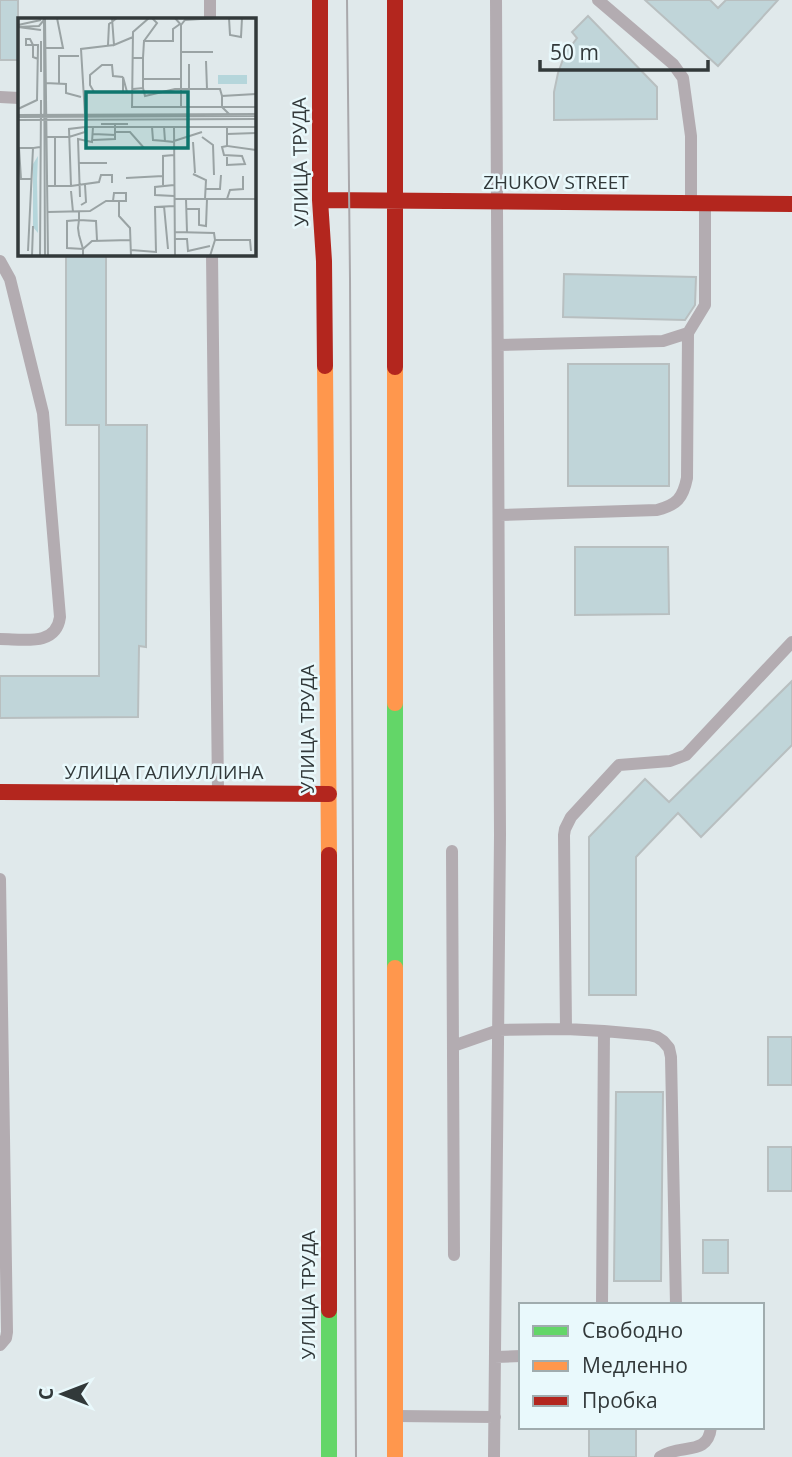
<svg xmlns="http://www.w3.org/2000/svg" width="792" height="1457" font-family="'Open Sans',sans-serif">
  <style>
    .building { fill: #c0d5d9; stroke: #b8bfc0; stroke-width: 2 }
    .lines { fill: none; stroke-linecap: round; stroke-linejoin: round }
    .lane { stroke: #b3acb1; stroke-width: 12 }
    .fast { stroke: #63d668; stroke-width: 16 }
    .slow { stroke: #ff974d; stroke-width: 16 }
    .jam { stroke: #b3261e; stroke-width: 16 }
    .tram { stroke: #a9a8ab; stroke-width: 2 }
    .labels { text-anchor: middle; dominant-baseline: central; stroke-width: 5; stroke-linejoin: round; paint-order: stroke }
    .street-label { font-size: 19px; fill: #32393a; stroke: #e9f9fc }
    .inset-road { fill: none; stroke: #9aa3a4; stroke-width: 2 }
    .view { fill: #0f766e; fill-opacity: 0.15; stroke: #0f766e; stroke-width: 3.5 }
    .inset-edge { fill: none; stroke: #32393a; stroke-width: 3.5 }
  </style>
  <rect width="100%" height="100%" fill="#e0e9eb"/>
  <path class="building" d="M 0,0 L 18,0 L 18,60 L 0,60 Z
    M 645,0 L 710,0 L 718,8 L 726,0 L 778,0 L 718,66 Z
    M 588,16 L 657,87 L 657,119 L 554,120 L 554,92 L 558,73 L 565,54 L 577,38 L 572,32 Z
    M 66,254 L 106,254 L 106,425 L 147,425 L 146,647 L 139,646 L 138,717 L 0,718 L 0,676 L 99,676 L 99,425 L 66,425 Z
    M 564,274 L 696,277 L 695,305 L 685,320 L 563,317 Z
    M 568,364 L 669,364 L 669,486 L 568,486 Z
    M 575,547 L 668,547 L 669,614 L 575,615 Z
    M 792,681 L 792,745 L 701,837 L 678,813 L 636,857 L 636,995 L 589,995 L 589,837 L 645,779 L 669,802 Z
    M 768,1037 L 792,1037 L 792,1085 L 768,1085 Z
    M 616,1092 L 663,1092 L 661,1281 L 614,1281 Z
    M 768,1147 L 792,1147 L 792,1191 L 768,1191 Z
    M 703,1240 L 728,1240 L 728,1273 L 703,1273 Z
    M 589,1427 L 636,1427 L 636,1457 L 589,1457 Z"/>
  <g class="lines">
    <path class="lane" d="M 210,0 L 210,19
      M 598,0 L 673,64 L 683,78 L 691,136 L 691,204
      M 0,97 L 19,98
      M 212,254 L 218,792
      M 0,261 L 10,279 L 43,413 L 60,617 C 56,647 23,639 0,639
      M 498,345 L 663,341 L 688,333 L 705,305 L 705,204
      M 499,515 L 657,510 C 677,505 683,498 687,478 L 688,333
      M 452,851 L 454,1255
      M 0,879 L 7,1332 L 6,1338 L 0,1345
      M 566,1029 L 564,835 L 565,829 L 571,817 L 619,765 L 670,761 L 686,755 L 792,642
      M 453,1046 L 499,1030 L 566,1029 L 604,1031 L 649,1035 L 657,1037 L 663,1041 L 669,1048 L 671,1057 L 676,1305
      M 602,1305 L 604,1031
      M 495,1357 L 521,1356
      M 396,1416 L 495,1417
      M 494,1457 L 500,835 L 496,0
      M 660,1457 C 681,1443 708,1457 711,1427"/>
    <path class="fast" d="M 395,703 L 395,968
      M 329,1310 L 329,1457"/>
    <path class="slow" d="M 325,366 L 329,855
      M 395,367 L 395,703
      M 395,968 L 395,1457"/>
    <path class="jam" d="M 320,0 L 320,200 L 324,261 L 325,366
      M 395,0 L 395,367
      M 320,200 L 792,204
      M 0,792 L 329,794
      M 329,855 L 329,1310"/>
    <path class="tram" d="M 347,0 L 350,278 L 356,1457"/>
  </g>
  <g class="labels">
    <g class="street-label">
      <text transform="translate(300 162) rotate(-91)">УЛИЦА ТРУДА</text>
      <text x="556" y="182">ZHUKOV STREET</text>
      <text transform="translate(307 729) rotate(-90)">УЛИЦА ТРУДА</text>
      <text x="164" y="772">УЛИЦА ГАЛИУЛЛИНА</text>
      <text transform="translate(308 1295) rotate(-90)">УЛИЦА ТРУДА</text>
    </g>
  </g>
  <g transform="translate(18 18)">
    <rect width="238" height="238" fill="#e0e9eb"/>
    <path d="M 200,57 L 229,57 L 229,66 L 200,66 ZM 20,138 L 19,162 L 20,215 L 15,209 L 15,146 Z" fill="#b5d6db"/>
    <path class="inset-road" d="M 26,0 L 27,238M 27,0 L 30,238M 94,0 L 96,27 L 115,19M 157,0 L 163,7 L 167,2 L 198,0M 211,0 L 212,17 L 223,19 L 224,0M 0,7 L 23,2M 0,9 L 23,12M 0,9 L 21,8 L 26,2M 8,21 L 12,21 L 15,27 L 8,27 ZM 23,23 L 23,54M 126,23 L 139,5 L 134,0M 90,27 L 91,6 L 99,0M 27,30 L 45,30 L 39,0M 164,34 L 195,34M 114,40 L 125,40 L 126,23 L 155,23 L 155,11 L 162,6M 125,40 L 125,70M 20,41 L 15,39 L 15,27 L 21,27M 188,43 L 189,71M 105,59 L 95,58 L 94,47 L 84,47 L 72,57 L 72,67 L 76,74 L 114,74M 125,61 L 163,61M 27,65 L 48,66 L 48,75 L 63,79M 41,65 L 41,38 L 61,38M 115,71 L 125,70 L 127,78 L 157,71 L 202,71 L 204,78M 171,71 L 171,46M 105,74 L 105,59 L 109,74M 115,89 L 204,89 L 204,78 L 238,76M 163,89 L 163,7M 114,90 L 115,14 L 131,0M 0,91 L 19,82 L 20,28M 211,96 L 204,89 L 238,89M 0,97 L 238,96M 67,97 L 63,31 L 96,27M 0,99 L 238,98M 0,102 L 238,101M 83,106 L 110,106M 156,108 L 157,238M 134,109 L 135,122 L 147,123M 146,109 L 147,123 L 156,124M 209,109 L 209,128 L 238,132M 98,114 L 112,114 L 126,130 L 156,130M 75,116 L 98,117M 209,116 L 238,115M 29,119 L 51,119 L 67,114 L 67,109 L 238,109M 37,119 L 37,168M 184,119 L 195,127 L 196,157M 75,122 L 97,121 L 97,106M 156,123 L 184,114M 175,124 L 177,155M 209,139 L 209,147 L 227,146 L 224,138 L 206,137 L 204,129 L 209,128M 61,145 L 89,145M 175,156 L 188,162 L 187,181M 108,160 L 145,158M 14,161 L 3,161 L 1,130 L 15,130M 145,167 L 145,138 L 156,137M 30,168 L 53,168 L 51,111 L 67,109M 53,168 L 81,164 L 83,157 L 94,157 L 94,165M 187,171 L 202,171 L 203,157M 53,173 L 55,194M 156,178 L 137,177 L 137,169 L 156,167M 62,179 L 60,121 L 74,124 L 75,109M 156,181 L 238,181M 168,181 L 169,214M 209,181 L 212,172 L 225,171 L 225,158M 101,183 L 101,198 L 112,210 L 113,238M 63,187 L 68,184 L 67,167M 146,188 L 150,231M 169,191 L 181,191 L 181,207 L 188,208 L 189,181M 30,194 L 72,193 L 88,183 L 108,183 L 108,175 L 96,175 L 95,183M 61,194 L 61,202 L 60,210 L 61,217 L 65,231 L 49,230 L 49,203 L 61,202 L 78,203 L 79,222M 157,214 L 196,215 L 197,222M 157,221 L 169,221 L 170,233 L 192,228M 113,232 L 138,234 L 137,189 L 157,188M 10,233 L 15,130 L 22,129M 14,238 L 15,208M 22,238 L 23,82M 65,238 L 65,231 L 74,223 L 112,222M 192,238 L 197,222 L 232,222 L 233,233"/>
    <path class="view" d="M 68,74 L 170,74 L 170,130 L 68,130 Z"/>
    <rect width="238" height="238" class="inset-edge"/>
  </g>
  <rect x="519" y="1303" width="245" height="126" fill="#e9f9fc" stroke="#a0acae" stroke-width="2"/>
  <rect x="533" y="1326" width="35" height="10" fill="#63d668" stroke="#a0acae" stroke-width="2"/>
  <text x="582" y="1338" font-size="21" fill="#32393a">Свободно</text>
  <rect x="533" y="1361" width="35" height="10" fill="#ff974d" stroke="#a0acae" stroke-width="2"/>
  <text x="582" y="1373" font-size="21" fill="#32393a">Медленно</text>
  <rect x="533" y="1396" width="35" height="10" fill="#b3261e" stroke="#a0acae" stroke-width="2"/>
  <text x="582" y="1408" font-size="21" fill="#32393a">Пробка</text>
  <g transform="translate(63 1394) rotate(270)" stroke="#e9f9fc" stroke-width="5" paint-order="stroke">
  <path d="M0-5L12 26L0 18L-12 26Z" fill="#32393a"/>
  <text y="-10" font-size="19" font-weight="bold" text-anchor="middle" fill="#32393a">С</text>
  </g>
  <path d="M540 60v10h168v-10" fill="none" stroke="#32393a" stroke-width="3.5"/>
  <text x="550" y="60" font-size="21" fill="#32393a" stroke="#e9f9fc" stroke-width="5" paint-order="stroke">50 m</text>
</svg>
